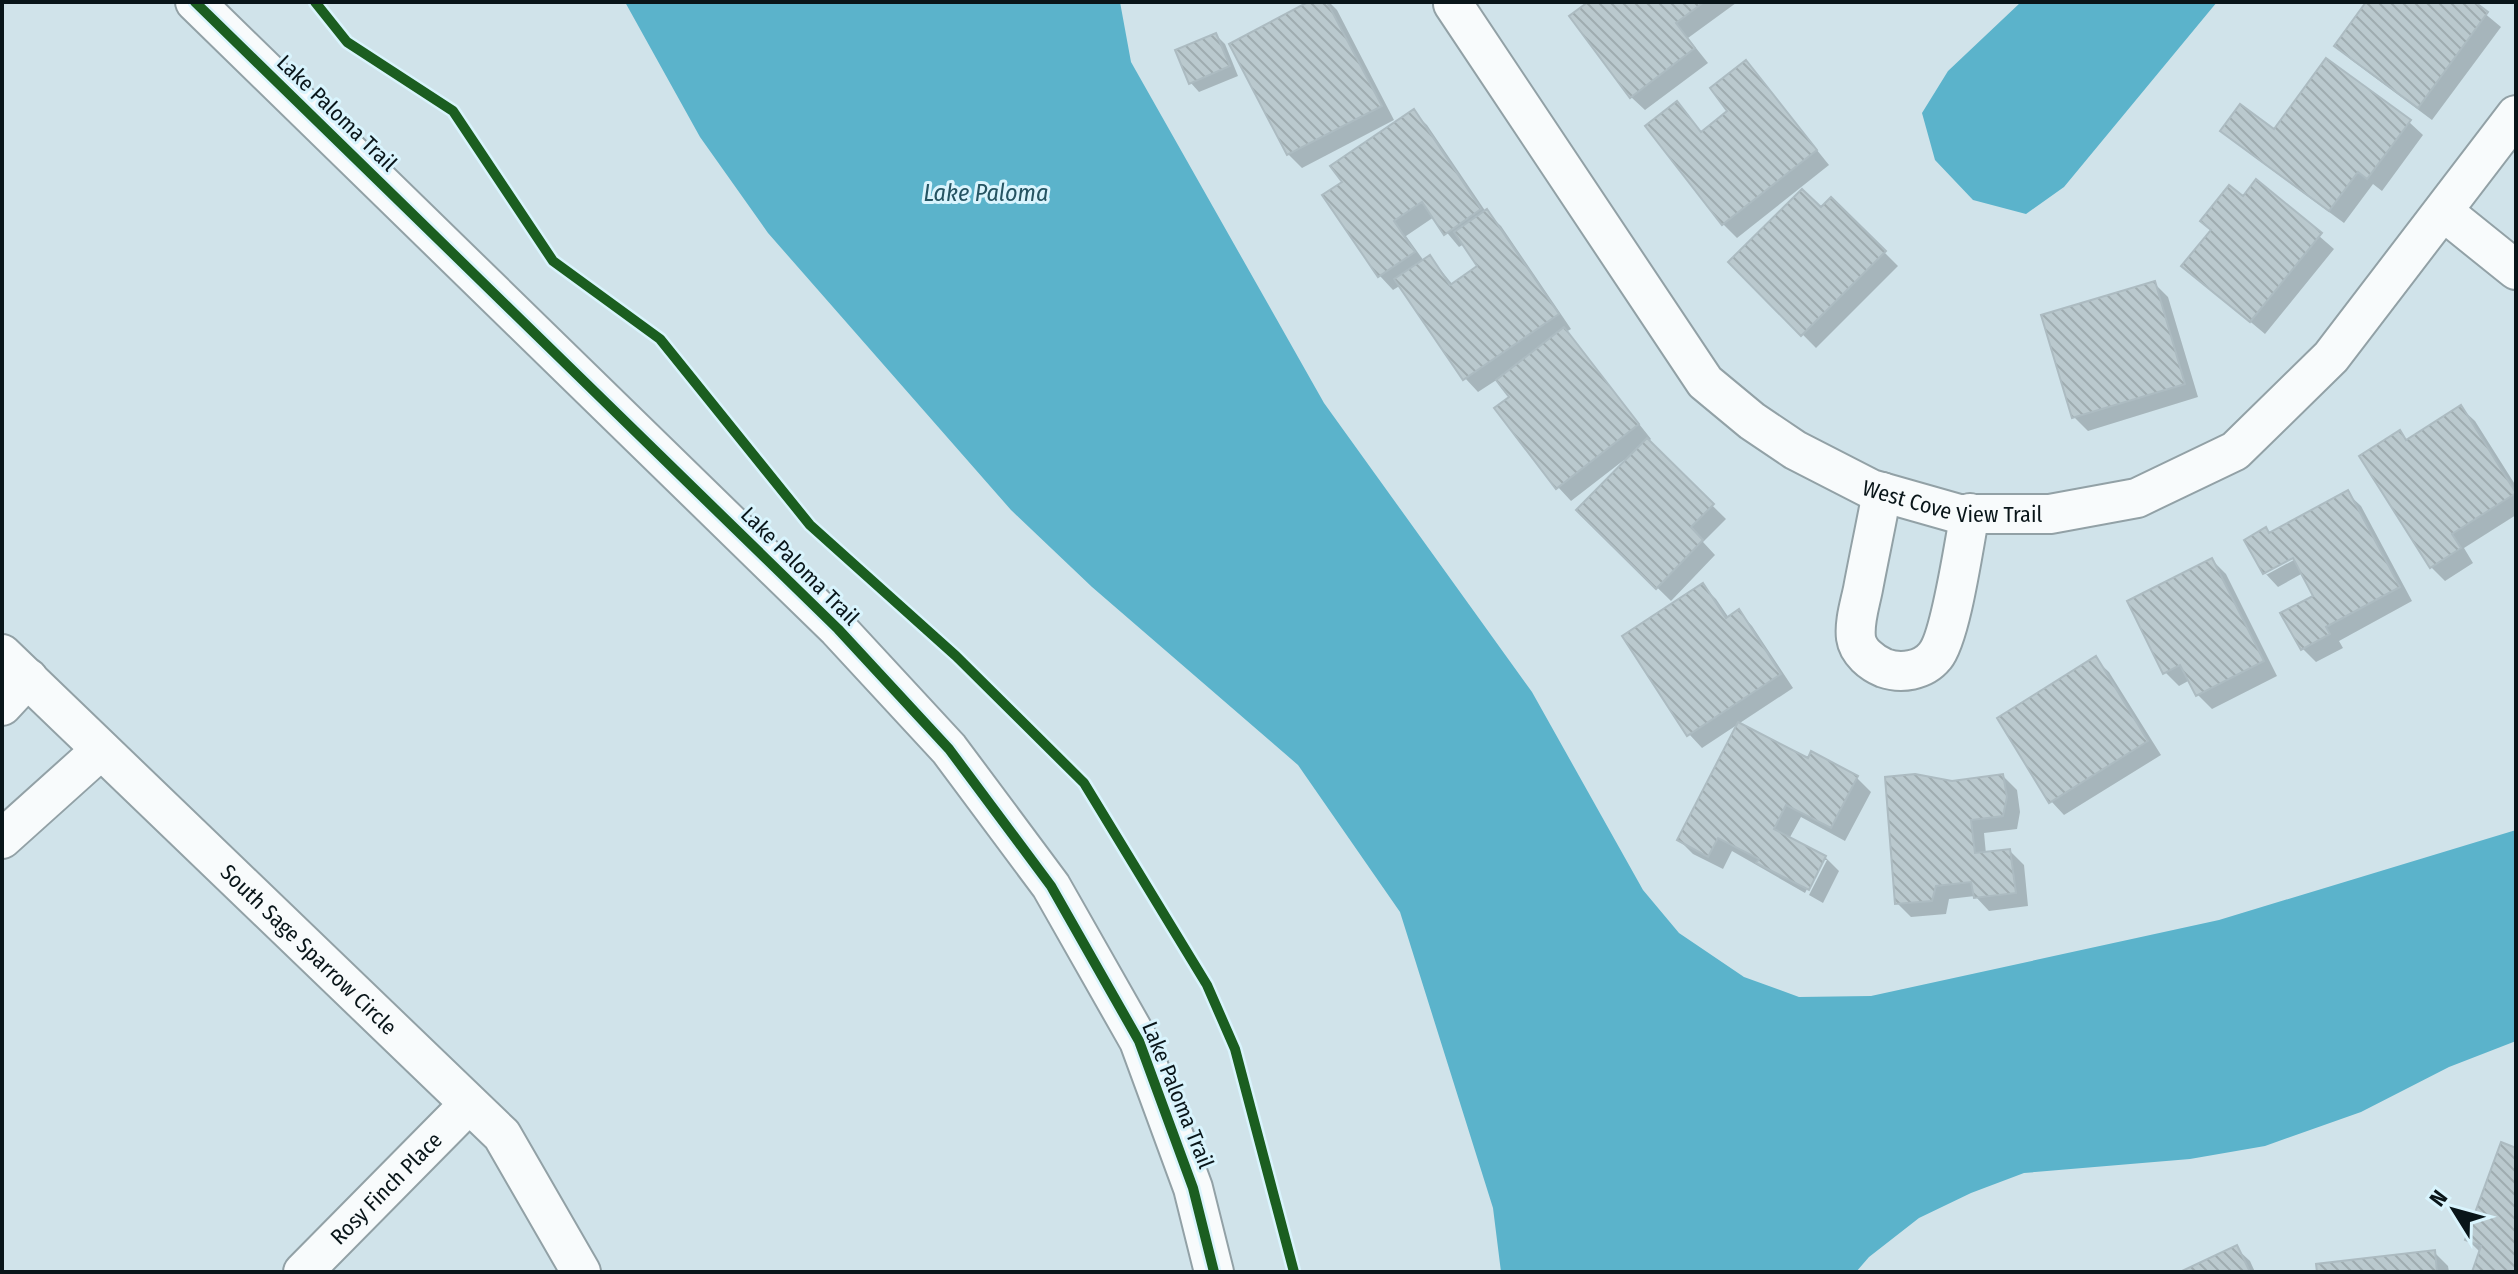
<svg xmlns="http://www.w3.org/2000/svg" width="2518" height="1274" font-family="'Fira Sans Condensed',sans-serif">
  <style>
    .water { fill: #5bb3cb }
    .shadow { fill: #0003; fill-rule: evenodd }
    .building { fill: url(#building-back-hatch); stroke: #acbbc1; stroke-width: 2 }
    .lines { fill: none; stroke-linecap: round; stroke-linejoin: round }
    .minor-casing { stroke: #92a1a6; stroke-width: 42 }
    .minor { stroke: #f8fbfc; stroke-width: 38 }
    .cycleway-casing { stroke: #d9f4fd; stroke-width: 15 }
    .cycleway { stroke: #1b5e20; stroke-width: 10 }
    .labels { text-anchor: middle; dominant-baseline: central; stroke-width: 6; stroke-linejoin: round; paint-order: stroke }
    .street-label { font-size: 22px; fill: #091519; stroke: #d9f4fd }
    .water-label { font-size: 24px; font-style: italic; fill: #255462; stroke: #d9f4fd }
  </style>
  <defs>
    <pattern id="building-back-hatch" width="6" height="6" patternUnits="userSpaceOnUse" patternTransform="scale(2)"><rect width="6" height="6" fill="#bac9ce"/><path d="M-1 5l2 2M0 0l6 6M5-1l2 2" fill="none" stroke="#9facb0"/></pattern>
  </defs>
  <rect width="100%" height="100%" fill="#d0e3ea"/>
  <path class="water" d="M 625,2 L 1120,2 L 1131,62 L 1324,403 L 1532,692 L 1643,890 L 1679,933 L 1744,977 L 1799,997 L 1871,996 L 2219,920 L 2516,830 L 2516,1041 L 2449,1067 L 2361,1112 L 2265,1146 L 2190,1159 L 2024,1173 L 1971,1193 L 1919,1218 L 1869,1257 L 1856,1272 L 1501,1272 L 1493,1208 L 1400,912 L 1298,765 L 1092,587 L 1011,510 L 768,233 L 700,137 Z
    M 2021,2 L 2217,2 L 2064,187 L 2026,214 L 1973,200 L 1935,160 L 1922,113 L 1948,71 Z"/>
  <path class="shadow" d="M 1312,2 L 1329,2 L 1337,10 L 1394,120 L 1302,168 L 1288,154 Z
    M 1591,2 L 1735,2 L 1736,3 L 1688,38 L 1708,63 L 1645,110 L 1631,97 Z
    M 2369,2 L 2471,2 L 2501,27 L 2432,120 L 2350,59 L 2337,46 Z
    M 1216,35 L 1225,44 L 1238,76 L 1199,92 L 1190,82 Z
    M 1746,62 L 1829,165 L 1737,238 L 1723,224 L 1648,127 L 1676,104 L 1702,133 L 1730,111 Z
    M 1413,112 L 1427,125 L 1486,212 L 1501,226 L 1571,329 L 1566,332 L 1651,439 L 1648,442 L 1726,519 L 1703,542 L 1715,555 L 1671,601 L 1578,510 L 1626,462 L 1624,460 L 1571,501 L 1558,487 L 1512,397 L 1498,379 L 1478,392 L 1465,378 L 1401,285 L 1393,290 L 1380,276 L 1325,196 L 1344,183 ZM 1434,217 L 1459,247 L 1464,244 L 1480,266 L 1453,285 L 1430,257 L 1424,261 L 1406,236 Z
    M 2409,122 L 2423,135 L 2382,191 L 2373,184 L 2344,223 L 2237,144 L 2223,131 L 2274,132 Z
    M 2257,182 L 2334,249 L 2265,334 L 2184,266 Z
    M 1831,199 L 1898,266 L 1816,348 L 1731,262 L 1821,210 Z
    M 2154,283 L 2168,297 L 2198,397 L 2088,431 L 2074,417 Z
    M 2461,408 L 2475,421 L 2516,486 L 2516,515 L 2464,548 L 2473,563 L 2445,581 L 2431,567 L 2400,433 L 2408,441 Z
    M 2347,493 L 2361,506 L 2412,601 L 2339,641 L 2343,648 L 2316,662 L 2302,648 L 2316,596 L 2303,573 L 2278,587 L 2265,573 L 2247,541 L 2266,530 L 2271,534 ZM 2301,551 L 2303,555 L 2266,575 L 2266,570 Z
    M 2212,560 L 2226,574 L 2277,676 L 2212,709 L 2198,695 L 2190,680 L 2179,686 L 2165,672 Z
    M 1702,585 L 1716,599 L 1729,618 L 1739,612 L 1752,626 L 1793,688 L 1702,748 L 1689,734 Z
    M 2095,659 L 2109,672 L 2161,755 L 2064,815 L 2051,801 Z
    M 1812,754 L 1857,778 L 1871,792 L 1845,841 L 1801,817 L 1789,839 L 1825,857 L 1839,871 L 1823,903 L 1809,895 L 1827,860 L 1822,860 L 1805,893 L 1732,851 L 1723,869 L 1693,854 L 1679,840 L 1808,760 Z
    M 2003,776 L 2017,790 L 2020,812 L 2017,829 L 1984,833 L 1986,854 L 2010,851 L 2024,865 L 2028,906 L 1989,911 L 1975,896 L 1949,899 L 1946,914 L 1911,917 L 1897,903 L 1952,783 Z
    M 2516,1150 L 2516,1272 L 2474,1272 L 2481,1253 L 2468,1240 Z
    M 2236,1248 L 2250,1261 L 2255,1272 L 2185,1272 Z
    M 2434,1252 L 2448,1266 L 2449,1272 L 2319,1272 Z"/>
  <path class="building" d="M 1308,2 L 1327,2 L 1382,106 L 1287,155 L 1229,44 Z
    M 1588,2 L 1704,2 L 1676,23 L 1695,48 L 1630,98 L 1569,16 Z
    M 2366,2 L 2475,2 L 2488,12 L 2418,108 L 2334,46 Z
    M 1216,33 L 1230,66 L 1189,84 L 1175,50 Z
    M 2326,58 L 2411,120 L 2367,179 L 2358,172 L 2329,211 L 2220,131 L 2240,104 L 2274,129 Z
    M 1746,60 L 1817,150 L 1722,225 L 1645,126 L 1677,101 L 1701,132 L 1727,111 L 1710,88 Z
    M 1414,109 L 1481,209 L 1444,235 L 1422,202 L 1394,221 L 1415,252 L 1378,277 L 1322,195 L 1342,182 L 1330,166 Z
    M 2256,179 L 2322,233 L 2250,322 L 2181,266 L 2211,230 L 2200,221 L 2229,185 L 2243,196 Z
    M 1802,189 L 1821,207 L 1831,197 L 1886,251 L 1801,336 L 1728,262 Z
    M 1487,209 L 1559,314 L 1463,380 L 1394,279 L 1430,255 L 1450,285 L 1477,266 L 1454,232 Z
    M 2155,281 L 2185,384 L 2072,418 L 2041,315 Z
    M 1564,327 L 1639,424 L 1556,489 L 1494,408 L 1509,397 L 1496,380 Z
    M 2461,405 L 2516,493 L 2452,534 L 2461,548 L 2430,568 L 2359,456 L 2400,430 L 2406,440 Z
    M 1647,438 L 1714,504 L 1691,527 L 1703,540 L 1656,589 L 1576,510 Z
    M 2348,490 L 2400,587 L 2326,627 L 2330,634 L 2301,650 L 2280,613 L 2313,596 L 2293,558 L 2263,574 L 2244,540 L 2266,527 L 2269,533 Z
    M 2212,558 L 2264,661 L 2196,696 L 2180,665 L 2163,674 L 2127,601 Z
    M 1703,583 L 1726,618 L 1739,609 L 1781,674 L 1687,736 L 1622,636 Z
    M 2096,656 L 2148,741 L 2049,803 L 1997,718 Z
    M 1738,722 L 1808,758 L 1811,751 L 1858,776 L 1831,828 L 1786,805 L 1774,829 L 1826,856 L 1809,890 L 1756,863 L 1759,859 L 1718,838 L 1708,857 L 1677,840 Z
    M 1915,774 L 1952,781 L 2003,774 L 2007,797 L 2003,816 L 1971,820 L 1975,853 L 2010,849 L 2016,893 L 1974,898 L 1971,882 L 1936,886 L 1932,901 L 1895,904 L 1885,777 Z
    M 2501,1142 L 2516,1148 L 2516,1272 L 2472,1272 L 2481,1246 L 2465,1240 Z
    M 2237,1245 L 2250,1272 L 2180,1272 Z
    M 2435,1250 L 2437,1272 L 2317,1272 L 2316,1264 Z"/>
  <g class="lines">
    <defs>
      <g id="minor">
        <path d="M 195,2 L 838,629 L 949,749 L 1051,886 L 1139,1041 L 1193,1188 L 1214,1272"/>
        <path id="s1" d="M 1453,4 L 1705,382 L 1752,421 L 1795,450 L 1871,489 L 1959,514 L 2050,514 L 2137,498 L 2235,451 L 2331,357 L 2516,115"/>
        <path d="M 2444,212 L 2516,270"/>
        <path d="M 1882,492 C 1876,525 1869,557 1863,589 C 1860,604 1854,622 1856,638 C 1858,652 1872,663 1884,668 C 1901,674 1923,671 1935,656 C 1951,637 1964,543 1970,513"/>
        <path id="s2" d="M 2,654 L 502,1135 L 581,1272"/>
        <path d="M 2,706 L 28,678"/>
        <path d="M 2,839 L 101,750"/>
        <path id="s3" d="M 303,1272 L 469,1104"/>
      </g>
    </defs>
    <use href="#minor" class="minor-casing"/>
    <use href="#minor" class="minor"/>
    <defs>
      <path id="cycleway" d="M 195,2 L 838,629 L 949,749 L 1051,886 L 1139,1041 L 1193,1188 L 1214,1272
        M 315,2 L 347,42 L 453,111 L 553,261 L 660,339 L 810,525 L 956,656 L 1084,783 L 1207,985 L 1235,1049 L 1294,1272"/>
    </defs>
    <use href="#cycleway" class="cycleway-casing"/>
    <use href="#cycleway" class="cycleway"/>
  </g>
  <g class="labels">
    <g class="street-label">
      <text transform="translate(337 113) rotate(44)">Lake Paloma Trail</text>
      <text stroke="none"><textPath href="#s1" startOffset="736">West Cove View Trail</textPath></text>
      <text transform="translate(800 566) rotate(45)">Lake Paloma Trail</text>
      <text stroke="none"><textPath href="#s2" startOffset="426">South Sage Sparrow Circle</textPath></text>
      <text transform="translate(1178 1095) rotate(68)">Lake Paloma Trail</text>
      <text stroke="none"><textPath href="#s3" startOffset="118">Rosy Finch Place</textPath></text>
    </g>
    <g class="water-label">
      <text x="986" y="193">Lake Paloma</text>
    </g>
  </g>
  <rect width="2518" height="1274" fill="none" stroke="#091519" stroke-width="8"/>
  <g transform="translate(2454 1210) rotate(307)" stroke="#d9f4fd" stroke-width="6" paint-order="stroke">
  <path d="M0-6L14 30L0 20L-14 30Z" fill="#091519"/>
  <text y="-12" font-size="22" font-weight="bold" text-anchor="middle" fill="#091519">N</text>
  </g>
</svg>
